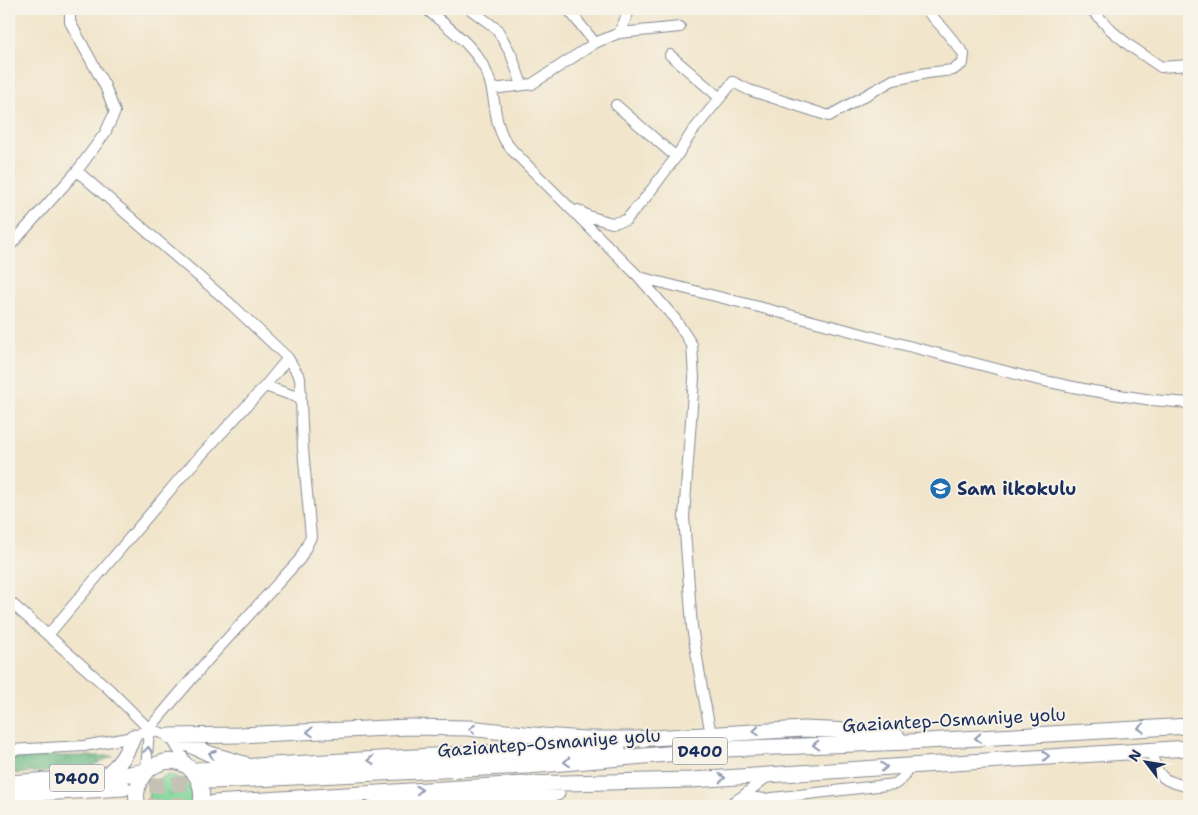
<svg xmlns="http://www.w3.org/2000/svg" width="1198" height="815" font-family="'Shantell Sans',sans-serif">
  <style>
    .grass { fill: url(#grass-tufts); stroke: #4e827c }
    .forest { fill: url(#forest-crowns); stroke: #427370 }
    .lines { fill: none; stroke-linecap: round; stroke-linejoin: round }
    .highway-tunnel { stroke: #c6c1b5; stroke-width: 15; stroke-dasharray: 15 8; stroke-linecap: butt }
    .minor-casing { stroke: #868a94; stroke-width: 12 }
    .highway-casing { stroke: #868a94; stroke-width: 17 }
    .minor { stroke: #fff; stroke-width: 10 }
    .highway { stroke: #fff; stroke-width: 15 }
    .oneway { stroke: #8d97ae }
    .labels { text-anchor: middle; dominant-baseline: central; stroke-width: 4; stroke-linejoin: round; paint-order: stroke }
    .shield { fill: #f7f3e8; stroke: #5d6a87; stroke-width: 1 }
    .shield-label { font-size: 16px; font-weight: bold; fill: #1b2f5e }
    .poi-label { font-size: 18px; font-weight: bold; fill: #1b2f5e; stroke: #f7f3e8; text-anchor: start }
    .street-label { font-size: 18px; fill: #1b2f5e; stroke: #f7f3e8 }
  </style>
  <defs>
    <pattern id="grass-tufts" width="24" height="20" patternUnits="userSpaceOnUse" patternTransform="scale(1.25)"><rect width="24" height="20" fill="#80d69a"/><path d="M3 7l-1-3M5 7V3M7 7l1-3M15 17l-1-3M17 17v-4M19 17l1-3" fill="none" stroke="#6eb887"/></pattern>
    <pattern id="forest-crowns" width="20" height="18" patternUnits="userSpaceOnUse" patternTransform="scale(1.25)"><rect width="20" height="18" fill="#68b782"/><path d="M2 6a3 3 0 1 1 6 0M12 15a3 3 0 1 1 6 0" fill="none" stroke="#55956e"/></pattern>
  </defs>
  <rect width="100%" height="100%" fill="#f7f3e8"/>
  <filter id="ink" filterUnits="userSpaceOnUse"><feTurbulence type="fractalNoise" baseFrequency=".02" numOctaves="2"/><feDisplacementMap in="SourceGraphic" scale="10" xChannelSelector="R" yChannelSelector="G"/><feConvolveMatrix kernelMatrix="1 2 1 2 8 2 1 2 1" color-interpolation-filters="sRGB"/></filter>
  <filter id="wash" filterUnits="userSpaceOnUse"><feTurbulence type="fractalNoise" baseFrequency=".0096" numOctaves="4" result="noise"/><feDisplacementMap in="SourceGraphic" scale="20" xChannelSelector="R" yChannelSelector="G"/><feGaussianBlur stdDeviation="1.12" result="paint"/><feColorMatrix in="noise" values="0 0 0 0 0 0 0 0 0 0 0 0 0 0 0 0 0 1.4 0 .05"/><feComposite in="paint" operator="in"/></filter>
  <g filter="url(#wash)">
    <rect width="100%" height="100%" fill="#f1e5cb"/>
    <path class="grass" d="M 168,775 C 186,776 197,788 191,806 L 150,806 C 144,791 154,779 168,775 Z"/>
    <path class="forest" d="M 41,756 L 113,756 L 85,769 L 9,774 L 9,758 Z"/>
  </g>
  <g filter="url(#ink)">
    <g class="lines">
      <path class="highway-tunnel" d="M 126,787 L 210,782
        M 148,806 L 213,803"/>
      <defs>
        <path id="minor" d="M 426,9 C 449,28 477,47 488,76 C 496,96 493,119 504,139 C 506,143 510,147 513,151 L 639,277 L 675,319 L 692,345 L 694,378 L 684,517 L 692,627 L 702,688 L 711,734
          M 470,9 L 497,29 L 511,54 L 522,85
          M 568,9 L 595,43
          M 1091,9 L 1112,31 L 1130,46 L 1161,67 L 1189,65
          M 619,33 L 680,27
          M 670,55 L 720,98
          M 493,89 L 532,84 L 595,43 L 619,33 L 630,9
          M 616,105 L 676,157
          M 77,171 L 234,307 L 288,358 L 300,378 L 303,449 L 311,537 L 300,559 L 207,661 L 149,729 L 146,771
          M 578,210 L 588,216 L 612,223 L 626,220 L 646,197 L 676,157 L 692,132 L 733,82 L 749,90 L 829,116 L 893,80 L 927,73 L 953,70 L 963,63 L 964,54 L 942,27 L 925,9
          M 9,247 L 77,171 L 105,133 L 115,112 L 105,86 L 70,22 L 70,9
          M 639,277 L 759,307 L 1035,379 L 1093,391 L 1152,400 L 1189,403
          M 265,386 L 300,398
          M 9,601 L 110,690 L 149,729
          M 48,635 L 181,477 L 265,386 L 288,358
          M 9,750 L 84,746 L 133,737 L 149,729 L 170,736 L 189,767
          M 1150,750 C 1160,779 1159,779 1189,787
          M 743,796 L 764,799 L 895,784 L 904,777 L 907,766
          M 727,806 L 743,796 L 769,775"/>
        <path id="highway" d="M 170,736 L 239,735 L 409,727 L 468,728 L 543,736 L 585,739 L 635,739 L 804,729 L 875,732 L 891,734 L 897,736
          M 177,739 L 210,754 L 244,764
          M 191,770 L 229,769 L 255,766 L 522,751 L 618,749
          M 106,776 C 121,762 125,757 133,737
          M 212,781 L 528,766 L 725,749 L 908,742 L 1189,726
          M 9,783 L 129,774 L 146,771
          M 9,795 L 124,788
          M 214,803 L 524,784 L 691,780 L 1189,748
          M 138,806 C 127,767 180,743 198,779 C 202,788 203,797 200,806
          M 377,806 L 557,793"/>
      </defs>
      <use href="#minor" class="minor-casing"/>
      <use href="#highway" class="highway-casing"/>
      <use href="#minor" class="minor"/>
      <use href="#highway" class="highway"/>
    </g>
    <defs><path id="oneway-chevron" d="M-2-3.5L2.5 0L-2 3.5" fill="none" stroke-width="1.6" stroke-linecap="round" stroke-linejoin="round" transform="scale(1.25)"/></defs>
    <g class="oneway">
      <use href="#oneway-chevron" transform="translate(1141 728) rotate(177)"/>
      <use href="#oneway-chevron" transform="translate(472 729) rotate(-175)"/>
      <use href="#oneway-chevron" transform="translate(756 731) rotate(177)"/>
      <use href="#oneway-chevron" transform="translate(310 732) rotate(177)"/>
      <use href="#oneway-chevron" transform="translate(978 738) rotate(177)"/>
      <use href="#oneway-chevron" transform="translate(816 745) rotate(178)"/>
      <use href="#oneway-chevron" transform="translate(148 750) rotate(-85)"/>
      <use href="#oneway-chevron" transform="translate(212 754) rotate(-159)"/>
      <use href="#oneway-chevron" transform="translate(1046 756) rotate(-4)"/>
      <use href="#oneway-chevron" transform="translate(371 760) rotate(177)"/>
      <use href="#oneway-chevron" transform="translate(567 762) rotate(175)"/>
      <use href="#oneway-chevron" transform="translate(884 767) rotate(-4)"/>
      <use href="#oneway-chevron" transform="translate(722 778) rotate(-3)"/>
      <use href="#oneway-chevron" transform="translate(419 790) rotate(-3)"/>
    </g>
  </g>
  <defs>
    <symbol id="school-disc" viewBox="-11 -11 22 22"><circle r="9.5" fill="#1f6fb2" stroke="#f7f3e8"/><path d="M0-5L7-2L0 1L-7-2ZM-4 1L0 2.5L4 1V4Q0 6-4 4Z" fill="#fff"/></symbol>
  </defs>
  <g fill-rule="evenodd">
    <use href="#school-disc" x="928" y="476" width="25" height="25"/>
  </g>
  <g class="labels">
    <g class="shield">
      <rect x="672.5" y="737.5" width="55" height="27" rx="4"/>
      <rect x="49.5" y="764.5" width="55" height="27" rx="4"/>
    </g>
    <g class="shield-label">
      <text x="700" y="751">D400</text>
      <text x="77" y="778">D400</text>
    </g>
    <g class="poi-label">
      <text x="957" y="489">Sam ilkokulu</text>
    </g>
    <g class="street-label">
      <text transform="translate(954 720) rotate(-3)">Gaziantep-Osmaniye yolu</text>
      <text transform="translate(549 743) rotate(-4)">Gaziantep-Osmaniye yolu</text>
    </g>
  </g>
  <rect width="1198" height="815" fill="none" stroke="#f7f3e8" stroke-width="30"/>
  <g transform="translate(1146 762) rotate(301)" stroke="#f7f3e8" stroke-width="4" paint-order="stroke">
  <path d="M0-4L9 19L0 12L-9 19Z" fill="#1b2f5e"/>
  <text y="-8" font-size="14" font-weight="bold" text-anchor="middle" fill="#1b2f5e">N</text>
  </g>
</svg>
